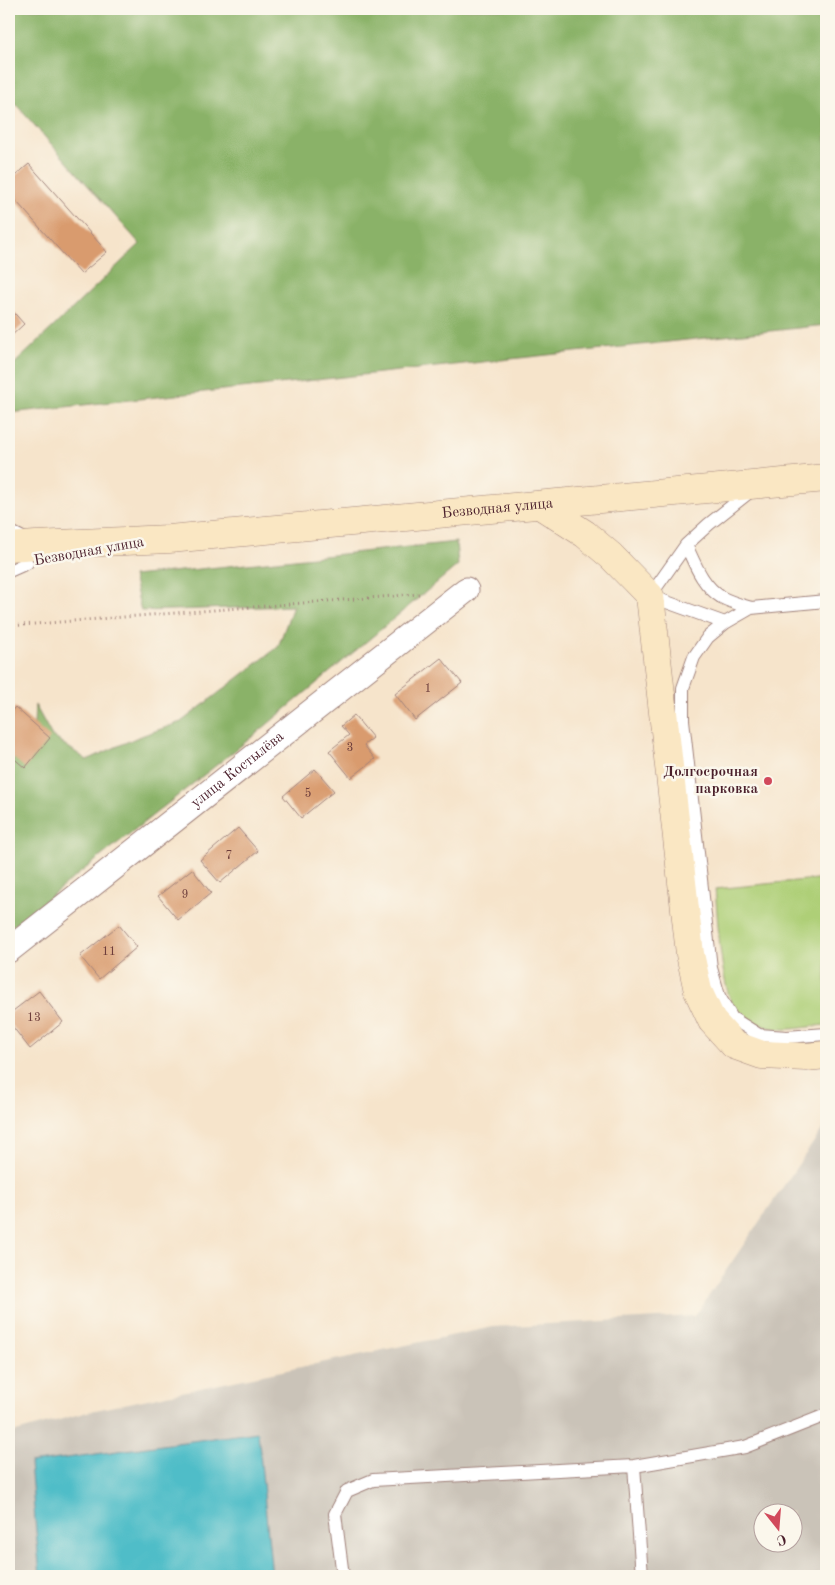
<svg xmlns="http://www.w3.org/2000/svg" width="835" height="1585" font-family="'Old Standard TT',serif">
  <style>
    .industrial { fill: #cac3b8; fill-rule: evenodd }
    .green { fill: #aecf77; stroke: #7c7751 }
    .forest { fill: #8ab268; stroke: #6a684a }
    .water { fill: #50bdc8; stroke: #4d6e7a }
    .building { fill: #d99b6e }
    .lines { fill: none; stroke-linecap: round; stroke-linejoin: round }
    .lane-casing { stroke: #a0827b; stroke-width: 14 }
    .street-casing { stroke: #a0827b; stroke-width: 27 }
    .secondary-casing { stroke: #a0827b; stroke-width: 29 }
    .path { stroke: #a0827b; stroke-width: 3; stroke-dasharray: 1 4; stroke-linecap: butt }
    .lane { stroke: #fff; stroke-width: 12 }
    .street { stroke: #fff; stroke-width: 25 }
    .secondary { stroke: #fae7c3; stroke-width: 28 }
    .poi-dot { fill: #d1495b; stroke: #fbf7ec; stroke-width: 2 }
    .labels { text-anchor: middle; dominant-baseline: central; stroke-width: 5; stroke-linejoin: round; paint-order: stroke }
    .number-label { font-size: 12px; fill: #6e3e3c }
    .street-label { font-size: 15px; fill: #4a1f2b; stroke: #fbf7ec }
    .poi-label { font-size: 15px; font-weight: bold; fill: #4a1f2b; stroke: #fbf7ec; text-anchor: end }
  </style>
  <rect width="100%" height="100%" fill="#fbf7ec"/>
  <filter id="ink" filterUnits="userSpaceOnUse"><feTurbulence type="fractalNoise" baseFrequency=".02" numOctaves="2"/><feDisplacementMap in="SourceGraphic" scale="10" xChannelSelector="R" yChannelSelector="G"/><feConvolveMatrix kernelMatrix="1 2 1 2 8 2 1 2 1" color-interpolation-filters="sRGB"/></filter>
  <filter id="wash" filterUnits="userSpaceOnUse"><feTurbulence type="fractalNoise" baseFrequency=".0096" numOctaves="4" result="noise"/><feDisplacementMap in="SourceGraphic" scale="20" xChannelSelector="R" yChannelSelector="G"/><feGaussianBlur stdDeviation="1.12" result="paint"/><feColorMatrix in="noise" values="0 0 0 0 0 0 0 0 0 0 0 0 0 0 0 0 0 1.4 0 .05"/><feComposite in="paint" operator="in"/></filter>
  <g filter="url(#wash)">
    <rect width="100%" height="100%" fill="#f6e4cb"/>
    <path class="industrial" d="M 826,1124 L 826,1576 L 9,1576 L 9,1434 L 91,1411 L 493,1327 L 695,1316 ZM 762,1512 L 792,1512 L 792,1542 L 762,1542 Z"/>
    <path class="green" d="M 826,878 L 826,1025 C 811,1026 795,1030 780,1029 C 769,1029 746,1021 738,1013 C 720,994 718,917 715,889 Z"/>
    <path class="forest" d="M 9,9 L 826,9 L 826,325 L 9,413 L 9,369 L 140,244 L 12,100 L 9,100 Z
      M 456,542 L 458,565 L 257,733 L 9,929 L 9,762 L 33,744 L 35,705 L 52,736 L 87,760 L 138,737 L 181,722 L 278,647 L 293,606 L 141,611 L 133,576 Z"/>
    <path class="water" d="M 258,1432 L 272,1576 L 40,1576 L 30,1463 Z"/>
    <g id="blocks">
      <path class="building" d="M 29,164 L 107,252 L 81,274 L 9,193 L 9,181 Z
        M 9,307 L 24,324 L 9,338 Z
        M 441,658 L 462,683 L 415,720 L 395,694 Z
        M 15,707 L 50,738 L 25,768 L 9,754 L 9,714 Z
        M 354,715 L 373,738 L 364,745 L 375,759 L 351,778 L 329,751 L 349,735 L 341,726 Z
        M 315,769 L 334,791 L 301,818 L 283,796 Z
        M 238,828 L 258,851 L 220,883 L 200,860 Z
        M 192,869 L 211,893 L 178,920 L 158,896 Z
        M 119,925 L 137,947 L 99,979 L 80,956 Z
        M 39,991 L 63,1022 L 30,1049 L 9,1022 L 9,1014 Z"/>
    </g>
  </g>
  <g filter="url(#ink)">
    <use href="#blocks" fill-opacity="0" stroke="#a0827b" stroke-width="1"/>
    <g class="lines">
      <defs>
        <path id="lane" d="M 9,531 L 27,540
          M 686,545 C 695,564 702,585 721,597 C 730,602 741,605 751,608
          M 9,571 L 27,563
          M 826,601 L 751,608 L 725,623 L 708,637 L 694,657 L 683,688 L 683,720 L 711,968 L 719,996 L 732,1018 L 759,1035 L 787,1037 L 826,1034
          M 725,623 L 650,596 L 686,545 L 709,524 L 752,490
          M 634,1466 L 642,1576
          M 343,1576 L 335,1514 L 347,1491 L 373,1480 L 634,1466 L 745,1447 L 826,1415"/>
        <g id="street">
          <path id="s1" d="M 9,950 L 466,590"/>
        </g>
        <g id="secondary">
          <path d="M 540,505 L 585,534 L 611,556 L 650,596 L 690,954 L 698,991 L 712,1021 L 734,1045 L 762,1055 L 806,1057 L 826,1055"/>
          <path id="s2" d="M 9,547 L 36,545 L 169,539 L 826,478"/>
        </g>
      </defs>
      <use href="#lane" class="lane-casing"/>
      <use href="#street" class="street-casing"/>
      <use href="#secondary" class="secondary-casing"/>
      <path class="path" d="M 9,626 L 419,594"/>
      <use href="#lane" class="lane"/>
      <use href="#street" class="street"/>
      <use href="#secondary" class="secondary"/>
    </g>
  </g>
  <circle class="poi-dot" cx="768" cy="781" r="5"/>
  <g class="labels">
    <g class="number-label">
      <text x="428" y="689">1</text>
      <text x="350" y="748">3</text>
      <text x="308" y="794">5</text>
      <text x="229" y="856">7</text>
      <text x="185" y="895">9</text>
      <text x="109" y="952">11</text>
      <text x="34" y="1018">13</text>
    </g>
    <g class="street-label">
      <text stroke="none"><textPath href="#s2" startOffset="490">Безводная улица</textPath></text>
      <text transform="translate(89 552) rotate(-10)">Безводная улица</text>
      <text stroke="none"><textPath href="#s1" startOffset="291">улица Костылёва</textPath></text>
    </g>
    <g class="poi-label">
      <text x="758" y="772">Долгосрочная<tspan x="758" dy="17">парковка</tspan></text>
    </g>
  </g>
  <rect width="835" height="1585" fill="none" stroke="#fbf7ec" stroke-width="30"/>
  <g transform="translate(778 1528) rotate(163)"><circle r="24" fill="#fbf7ec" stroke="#b4a19f"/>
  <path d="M0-4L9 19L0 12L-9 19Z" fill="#d1495b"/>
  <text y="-8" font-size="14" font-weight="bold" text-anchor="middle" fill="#4a1f2b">С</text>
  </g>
</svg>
